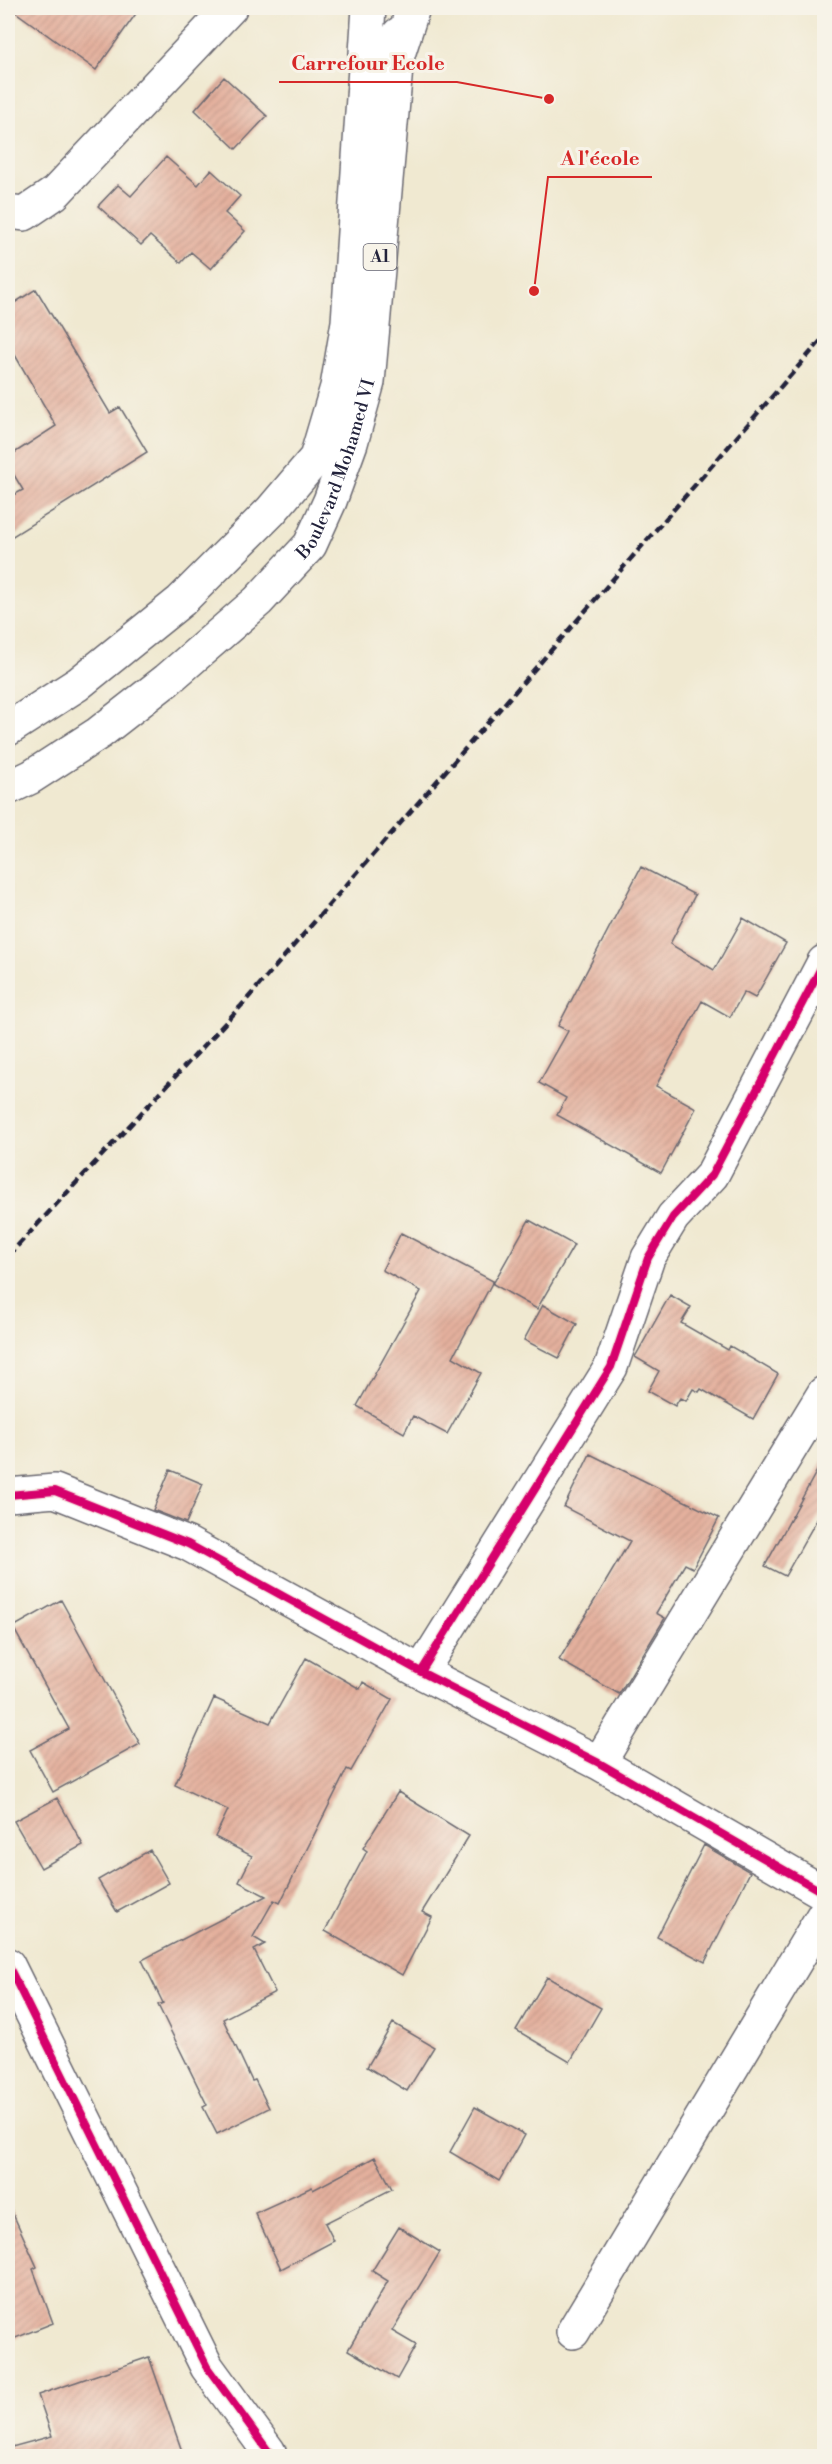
<svg xmlns="http://www.w3.org/2000/svg" width="832" height="2464" font-family="'Libre Bodoni',serif">
  <style>
    .building { fill: url(#building-hatch) }
    .lines { fill: none; stroke-linecap: round; stroke-linejoin: round }
    .minor-casing { stroke: #6a6870; stroke-width: 36 }
    .major-casing { stroke: #6a6870; stroke-width: 36 }
    .highway-casing { stroke: #6a6870; stroke-width: 36 }
    .minor { stroke: #fff; stroke-width: 33 }
    .major { stroke: #fff; stroke-width: 33 }
    .highway { stroke: #fff; stroke-width: 33 }
    .rail { stroke: #22223b; stroke-width: 4.5; stroke-dasharray: 9 4.5; stroke-linecap: butt }
    .cycleway-casing { stroke: #f7f3e8; stroke-width: 11 }
    .cycleway { stroke: #d6006c; stroke-width: 8 }
    .labels { text-anchor: middle; dominant-baseline: central; stroke-width: 6; stroke-linejoin: round; paint-order: stroke }
    .shield { fill: #f7f3e8; stroke: #62616f; stroke-width: 1.5 }
    .shield-label { font-size: 16px; font-weight: bold; fill: #22223b }
    .street-label { font-size: 18px; fill: #22223b; stroke: #f7f3e8 }
    .leader { fill: none; stroke: #d62828; stroke-width: 2 }
    .callout-dot { fill: #d62828; stroke: #f7f3e8; stroke-width: 2 }
    .callout-label { font-size: 20px; text-anchor: middle; font-weight: bold; fill: #d62828; stroke: #f7f3e8; stroke-width: 6; stroke-linejoin: round; paint-order: stroke }
  </style>
  <defs>
    <pattern id="building-hatch" width="6" height="6" patternUnits="userSpaceOnUse" patternTransform="scale(1.5)"><rect width="6" height="6" fill="#e4b09d"/><path d="M-1 1l2-2M0 6l6-6M5 7l2-2" fill="none" stroke="#c39788"/></pattern>
  </defs>
  <rect width="100%" height="100%" fill="#f7f3e8"/>
  <filter id="ink" filterUnits="userSpaceOnUse"><feTurbulence type="fractalNoise" baseFrequency=".0167" numOctaves="2"/><feDisplacementMap in="SourceGraphic" scale="12" xChannelSelector="R" yChannelSelector="G"/><feConvolveMatrix kernelMatrix="1 2 1 2 8 2 1 2 1" color-interpolation-filters="sRGB"/></filter>
  <filter id="wash" filterUnits="userSpaceOnUse"><feTurbulence type="fractalNoise" baseFrequency=".008" numOctaves="4" result="noise"/><feDisplacementMap in="SourceGraphic" scale="24" xChannelSelector="R" yChannelSelector="G"/><feGaussianBlur stdDeviation="1.35" result="paint"/><feColorMatrix in="noise" values="0 0 0 0 0 0 0 0 0 0 0 0 0 0 0 0 0 1.4 0 .05"/><feComposite in="paint" operator="in"/></filter>
  <g filter="url(#wash)">
    <rect width="100%" height="100%" fill="#f0e9d1"/>
    <g id="blocks">
      <path class="building" d="M 10,8 L 140,8 L 96,70 Z
        M 224,77 L 267,116 L 236,149 L 195,110 Z
        M 166,157 L 198,185 L 211,170 L 240,196 L 225,213 L 245,231 L 211,269 L 191,252 L 181,263 L 150,236 L 141,245 L 98,206 L 118,185 L 131,196 Z
        M 36,289 L 110,413 L 120,407 L 147,452 L 8,539 L 8,498 L 23,490 L 8,465 L 8,457 L 56,426 L 8,343 L 8,307 Z
        M 641,867 L 695,895 L 670,944 L 714,970 L 743,918 L 786,943 L 755,998 L 744,992 L 730,1017 L 702,1001 L 656,1086 L 696,1108 L 661,1173 L 557,1115 L 566,1098 L 539,1083 L 568,1031 L 558,1026 Z
        M 529,1220 L 574,1245 L 537,1309 L 493,1284 Z
        M 401,1233 L 493,1281 L 453,1357 L 481,1373 L 447,1434 L 413,1416 L 404,1433 L 357,1406 L 421,1291 L 382,1270 Z
        M 670,1295 L 691,1307 L 681,1323 L 728,1350 L 730,1346 L 778,1374 L 753,1419 L 701,1389 L 699,1392 L 693,1389 L 686,1401 L 680,1398 L 675,1406 L 648,1391 L 659,1371 L 635,1357 Z
        M 543,1305 L 577,1324 L 559,1358 L 524,1340 Z
        M 590,1454 L 719,1518 L 693,1568 L 685,1564 L 656,1613 L 665,1618 L 619,1694 L 559,1660 L 630,1541 L 564,1507 Z
        M 825,1456 L 825,1505 L 785,1576 L 765,1566 Z
        M 170,1470 L 203,1484 L 186,1523 L 153,1510 Z
        M 61,1600 L 140,1744 L 53,1792 L 30,1750 L 69,1729 L 13,1627 Z
        M 306,1658 L 360,1689 L 363,1682 L 392,1699 L 351,1771 L 347,1769 L 280,1903 L 274,1900 L 253,1937 L 265,1944 L 254,1950 L 275,1992 L 223,2019 L 252,2081 L 255,2080 L 269,2108 L 217,2134 L 203,2107 L 207,2105 L 158,2005 L 163,2003 L 142,1960 L 266,1896 L 239,1882 L 252,1856 L 215,1837 L 228,1810 L 175,1785 L 214,1698 L 270,1723 Z
        M 398,1792 L 469,1836 L 422,1912 L 432,1917 L 402,1975 L 325,1931 L 367,1851 L 363,1848 Z
        M 57,1798 L 83,1845 L 41,1868 L 14,1821 Z
        M 704,1845 L 750,1872 L 705,1962 L 657,1937 Z
        M 150,1850 L 169,1883 L 117,1912 L 98,1880 Z
        M 547,1977 L 601,2008 L 570,2062 L 516,2030 Z
        M 393,2023 L 434,2047 L 407,2091 L 367,2067 Z
        M 475,2107 L 525,2135 L 499,2181 L 450,2152 Z
        M 375,2157 L 392,2189 L 325,2223 L 334,2241 L 281,2269 L 255,2213 L 312,2187 L 313,2190 Z
        M 8,2203 L 37,2267 L 33,2269 L 53,2323 L 8,2341 Z
        M 399,2227 L 440,2252 L 392,2331 L 416,2345 L 397,2379 L 348,2350 L 388,2281 L 372,2271 Z
        M 149,2357 L 184,2457 L 8,2457 L 8,2448 L 52,2436 L 38,2395 Z"/>
    </g>
  </g>
  <g filter="url(#ink)">
    <use href="#blocks" fill-opacity="0" stroke="#6a6870" stroke-width="1.5"/>
    <g class="lines">
      <defs>
        <path id="minor" d="M 8,212 L 24,214 L 55,193 L 230,8
          M 8,1495 L 55,1491 L 188,1544 L 421,1672 L 599,1763 L 824,1893
          M 421,1672 L 611,1367 L 648,1258 L 673,1217 L 712,1175 L 824,962
          M 599,1763 L 824,1393
          M 8,1965 L 207,2367 L 269,2452 L 269,2456
          M 573,2332 L 824,1914"/>
        <g id="major">
          <path d="M 8,729 L 78,684 L 181,601 L 271,511 L 316,458 L 337,387 L 348,322 L 369,8"/>
          <path id="s1" d="M 8,788 L 31,777 L 99,733 L 167,680 L 258,601 L 310,545 L 330,501 L 351,443 L 368,382 L 399,34"/>
        </g>
        <path id="highway" d="M 396,61 L 413,8"/>
      </defs>
      <use href="#minor" class="minor-casing"/>
      <use href="#major" class="major-casing"/>
      <use href="#highway" class="highway-casing"/>
      <use href="#minor" class="minor"/>
      <use href="#major" class="major"/>
      <use href="#highway" class="highway"/>
      <path class="rail" d="M 8,1256 L 241,1006 L 824,337"/>
      <defs>
        <path id="cycleway" d="M 8,1495 L 55,1491 L 188,1544 L 421,1672 L 599,1763 L 824,1893
          M 421,1672 L 611,1367 L 648,1258 L 673,1217 L 712,1175 L 824,962
          M 8,1965 L 207,2367 L 269,2452 L 269,2456"/>
      </defs>
      <use href="#cycleway" class="cycleway-casing"/>
      <use href="#cycleway" class="cycleway"/>
    </g>
  </g>
  <g class="labels">
    <rect class="shield" x="363.5" y="244" width="33" height="26" rx="4.5"/>
    <g class="shield-label">
      <text x="380" y="257">A1</text>
    </g>
    <g class="street-label">
      <text stroke="none"><textPath href="#s1" startOffset="470">Boulevard Mohamed VI</textPath></text>
    </g>
  </g>
  <path class="leader" d="M549 99L457 82H279M534 291L548 177H652"/>
  <g class="callout-dot">
    <circle cx="549" cy="99" r="6"/>
    <circle cx="534" cy="291" r="6"/>
  </g>
  <g class="callout-label">
    <text x="368" y="70">Carrefour Ecole</text>
    <text x="600" y="165">A l'école</text>
  </g>
  <rect width="832" height="2464" fill="none" stroke="#f7f3e8" stroke-width="30"/>
</svg>
